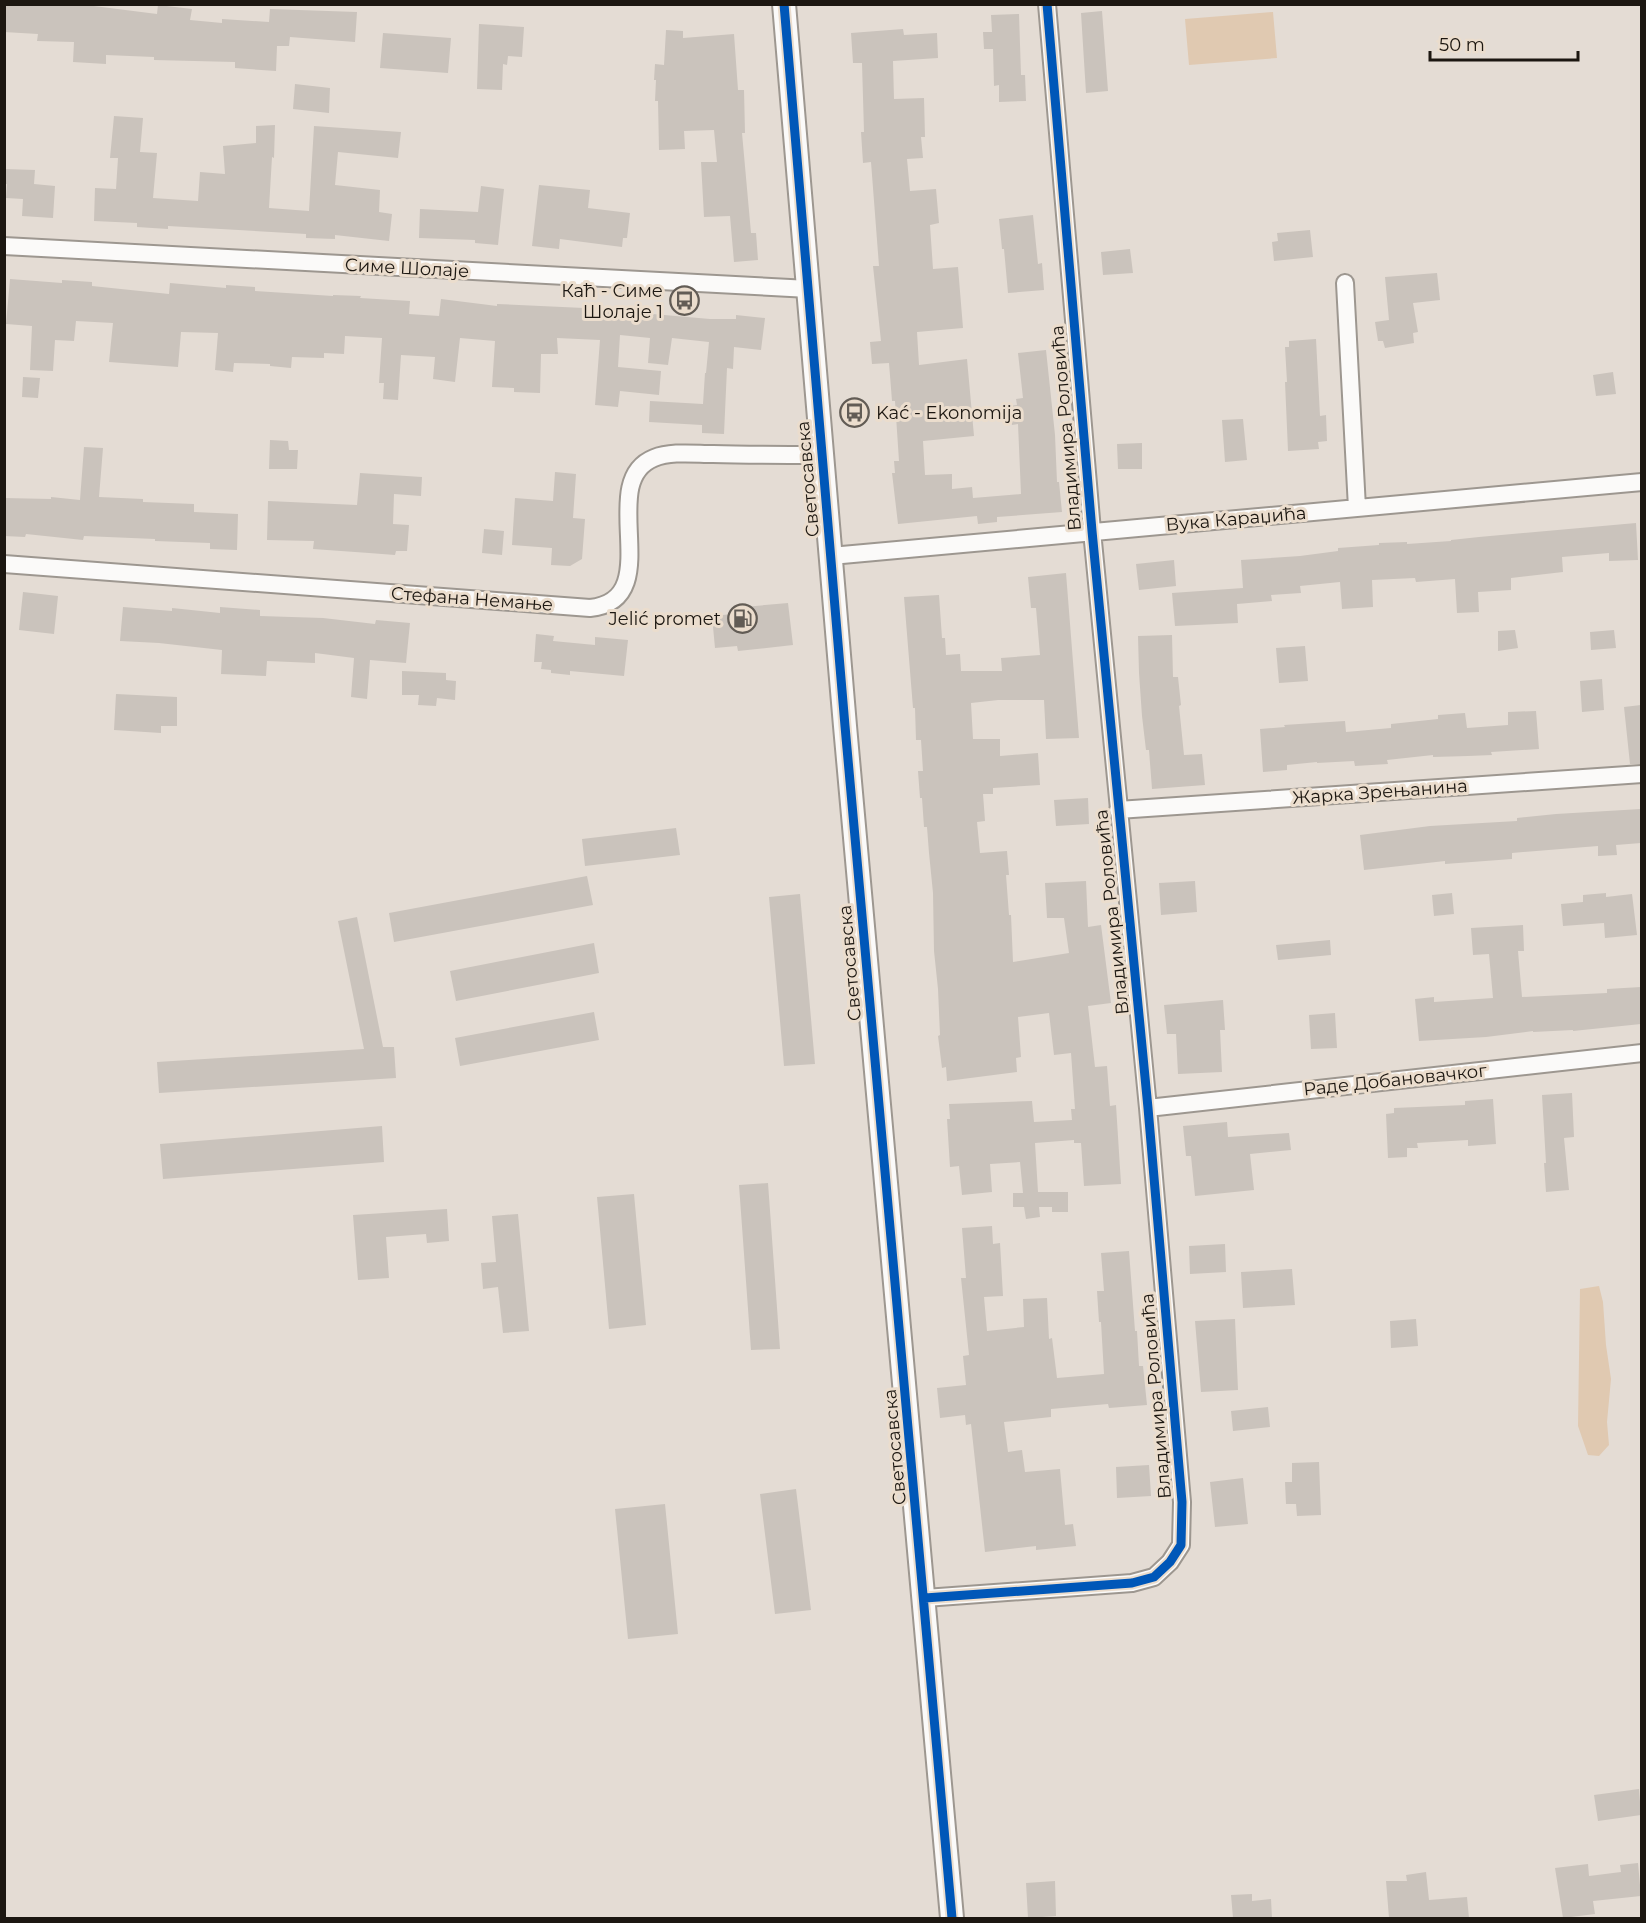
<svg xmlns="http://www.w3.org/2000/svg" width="1646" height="1923" font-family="Montserrat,sans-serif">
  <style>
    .green { fill: #e0c9b1 }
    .building { fill: #cac3bc }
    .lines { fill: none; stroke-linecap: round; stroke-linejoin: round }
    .street-casing { stroke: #9d9790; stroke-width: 20 }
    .secondary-casing { stroke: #9d9790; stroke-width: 26 }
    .street { stroke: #fbfaf9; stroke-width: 16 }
    .secondary { stroke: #fbfaf9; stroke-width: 22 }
    .cycleway-casing { stroke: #ebddcd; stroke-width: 13 }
    .cycleway { stroke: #0057b8; stroke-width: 9 }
    .labels { text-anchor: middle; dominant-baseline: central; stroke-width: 6; stroke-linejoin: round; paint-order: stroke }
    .street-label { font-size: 18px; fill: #1c1711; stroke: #ebddcd }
    .poi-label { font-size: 18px; fill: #1c1711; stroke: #ebddcd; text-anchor: end }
  </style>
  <rect width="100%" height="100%" fill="#e4dcd4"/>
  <path class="green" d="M 1273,12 L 1277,58 L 1189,65 L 1185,19 Z
    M 1599,1286 L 1603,1302 L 1606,1345 L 1611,1379 L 1607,1422 L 1609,1445 L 1599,1456 L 1588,1455 L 1578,1426 L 1580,1289 Z"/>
  <path class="building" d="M 4,4 L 78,4 L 157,14 L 158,5 L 192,9 L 190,20 L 222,23 L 222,19 L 269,22 L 270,9 L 357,12 L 355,42 L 290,37 L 289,46 L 277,46 L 276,71 L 235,68 L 235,62 L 154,60 L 154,57 L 106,55 L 106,64 L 73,62 L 74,42 L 37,41 L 38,34 L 4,32 Z
    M 1102,11 L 1108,91 L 1086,93 L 1081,13 Z
    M 1019,14 L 1021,75 L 1025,75 L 1026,101 L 999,102 L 999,85 L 994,86 L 993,49 L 984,49 L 983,32 L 992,32 L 991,15 Z
    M 479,24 L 524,27 L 522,57 L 508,56 L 507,65 L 503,64 L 502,90 L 477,89 Z
    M 903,29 L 904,35 L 937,33 L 938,58 L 893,61 L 894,99 L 924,98 L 925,137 L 921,137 L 923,158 L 907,159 L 910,191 L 936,189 L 939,223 L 930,225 L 933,269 L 958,267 L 963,328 L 917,332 L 919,365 L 967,359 L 974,436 L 923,441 L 925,475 L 952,474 L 952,489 L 972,487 L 973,498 L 1021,494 L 1018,424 L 1012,425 L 1009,406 L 1017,405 L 1016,399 L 1023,398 L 1018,353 L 1046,350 L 1055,435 L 1057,482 L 1059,482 L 1062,512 L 997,517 L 997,522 L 978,524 L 977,516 L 898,524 L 892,473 L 895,473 L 894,461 L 899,461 L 895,401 L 892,401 L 889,363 L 872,364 L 870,342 L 881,341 L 873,266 L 879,266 L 871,162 L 863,163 L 861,132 L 864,132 L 862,63 L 853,63 L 851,33 Z
    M 666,30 L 683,31 L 683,38 L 734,34 L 738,90 L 744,90 L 745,133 L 742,133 L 751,233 L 756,233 L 758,260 L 734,262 L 730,216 L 704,217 L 701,162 L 717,162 L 714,130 L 684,131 L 685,149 L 659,150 L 658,101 L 655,101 L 656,80 L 654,80 L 655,64 L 664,65 Z
    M 383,33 L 451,38 L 448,73 L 380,68 Z
    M 295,84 L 330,88 L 329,113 L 293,109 Z
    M 114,116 L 143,118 L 140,152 L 157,153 L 153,198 L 198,201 L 200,172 L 225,174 L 223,146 L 256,143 L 256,126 L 275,125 L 274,158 L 272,157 L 269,208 L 309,211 L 314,126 L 401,132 L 398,158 L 338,152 L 335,185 L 380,190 L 379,212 L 392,214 L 389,241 L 335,235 L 335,239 L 306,238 L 306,234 L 168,226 L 168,229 L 137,227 L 137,223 L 94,221 L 95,188 L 116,189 L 118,158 L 110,158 Z
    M 4,169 L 35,170 L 34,184 L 55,186 L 53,218 L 22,216 L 23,199 L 6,198 L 7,184 L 4,184 Z
    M 539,185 L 590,190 L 588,208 L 630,213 L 627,238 L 623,238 L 622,247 L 560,239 L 559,249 L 532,246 Z
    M 481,186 L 504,189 L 498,245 L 475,243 L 475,240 L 419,238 L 420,209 L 478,212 Z
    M 1033,215 L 1038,264 L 1042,263 L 1044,290 L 1008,293 L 1004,249 L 1002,249 L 999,219 Z
    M 1310,230 L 1313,257 L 1274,261 L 1272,242 L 1278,241 L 1277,233 Z
    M 1130,249 L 1133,273 L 1103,275 L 1101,252 Z
    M 1437,273 L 1440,300 L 1413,303 L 1418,332 L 1413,333 L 1414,343 L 1385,348 L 1383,341 L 1378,341 L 1375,322 L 1389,320 L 1385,277 Z
    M 10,279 L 62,283 L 62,280 L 92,282 L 92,286 L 169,294 L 170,283 L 226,288 L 226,285 L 255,287 L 255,291 L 333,296 L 333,295 L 361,296 L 360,298 L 410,301 L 409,314 L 439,316 L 441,299 L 497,306 L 497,304 L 584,308 L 710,319 L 736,319 L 736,315 L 765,318 L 761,350 L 734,347 L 733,369 L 727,368 L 724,434 L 702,433 L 702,425 L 649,422 L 650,401 L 703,404 L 705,373 L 706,373 L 709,342 L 672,338 L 668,365 L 648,363 L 650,338 L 620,335 L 618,367 L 661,371 L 659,395 L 620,391 L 618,407 L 595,405 L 600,340 L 557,338 L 558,354 L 541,354 L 540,393 L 514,392 L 514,388 L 492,387 L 495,341 L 460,338 L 455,382 L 433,379 L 435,357 L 401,355 L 398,400 L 383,399 L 384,383 L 379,383 L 382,338 L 345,336 L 344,354 L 324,353 L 324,358 L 292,357 L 291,368 L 270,366 L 270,364 L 234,363 L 233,372 L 215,370 L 218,333 L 181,332 L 178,367 L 109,362 L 113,323 L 76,321 L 74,341 L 55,340 L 53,371 L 30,370 L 32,326 L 6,324 Z
    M 1316,339 L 1320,416 L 1326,415 L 1327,441 L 1318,442 L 1319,449 L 1288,451 L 1285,382 L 1287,382 L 1285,347 L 1289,347 L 1289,341 Z
    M 1613,372 L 1616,394 L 1596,396 L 1593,375 Z
    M 23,377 L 40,378 L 38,398 L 22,397 Z
    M 1243,419 L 1247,460 L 1225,462 L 1222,420 Z
    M 270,440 L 288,441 L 289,450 L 298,450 L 297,469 L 269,469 Z
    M 1142,443 L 1142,469 L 1118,469 L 1117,444 Z
    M 84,447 L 103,448 L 99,497 L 143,499 L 143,502 L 194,504 L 194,512 L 238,514 L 237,550 L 210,549 L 210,543 L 155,541 L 155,539 L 84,536 L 83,540 L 26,534 L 25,537 L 4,536 L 4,498 L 51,499 L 51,497 L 80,500 Z
    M 555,472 L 576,474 L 573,518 L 585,519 L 582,559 L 570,566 L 551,565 L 552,548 L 512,545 L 515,498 L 553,501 Z
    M 360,473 L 422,477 L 421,496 L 394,494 L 393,524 L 409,525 L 407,551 L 396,551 L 395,555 L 369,553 L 313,549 L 314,541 L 267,540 L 268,501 L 357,505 Z
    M 1636,523 L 1638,560 L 1609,561 L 1609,553 L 1562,557 L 1563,572 L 1511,578 L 1511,590 L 1478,592 L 1479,612 L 1457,613 L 1455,579 L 1416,582 L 1415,578 L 1372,580 L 1373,607 L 1342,609 L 1340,582 L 1300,586 L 1301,593 L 1271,595 L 1272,601 L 1237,604 L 1238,623 L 1175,626 L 1172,593 L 1243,588 L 1241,560 L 1300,556 L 1338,551 L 1338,548 L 1379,545 L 1379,543 L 1407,542 L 1407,544 L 1451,541 L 1451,540 L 1479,537 Z
    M 484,529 L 504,531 L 502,555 L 482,553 Z
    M 1174,560 L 1176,586 L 1139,590 L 1136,564 Z
    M 1066,573 L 1079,738 L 1046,739 L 1044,700 L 998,700 L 971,703 L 973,739 L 1000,739 L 1000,756 L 1038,753 L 1040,785 L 993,788 L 993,794 L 983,794 L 985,821 L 977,822 L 980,853 L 1007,851 L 1009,875 L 1006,875 L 1009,915 L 1011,915 L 1013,962 L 1069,953 L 1064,918 L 1047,918 L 1045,883 L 1086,881 L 1088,927 L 1101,925 L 1111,1003 L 1088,1006 L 1095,1067 L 1107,1066 L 1110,1106 L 1116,1105 L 1121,1184 L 1084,1186 L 1081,1143 L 1074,1143 L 1074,1140 L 1035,1143 L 1038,1192 L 1068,1192 L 1068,1212 L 1052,1212 L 1052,1207 L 1039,1207 L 1040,1217 L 1026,1219 L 1024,1207 L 1013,1207 L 1013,1193 L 1023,1193 L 1020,1162 L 990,1164 L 992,1192 L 962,1195 L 959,1166 L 950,1167 L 947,1119 L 950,1119 L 949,1104 L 1032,1101 L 1034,1122 L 1072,1120 L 1071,1109 L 1075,1109 L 1071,1053 L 1054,1055 L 1049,1013 L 1018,1017 L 1021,1057 L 1016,1058 L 1017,1072 L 947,1081 L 946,1067 L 942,1068 L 938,1036 L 940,1035 L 938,989 L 934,951 L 933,893 L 929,853 L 927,827 L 924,827 L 922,798 L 920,798 L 918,771 L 923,771 L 921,740 L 916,740 L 915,708 L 913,708 L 904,597 L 939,595 L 942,638 L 945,638 L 946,655 L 960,654 L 961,671 L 1002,671 L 1001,658 L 1040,655 L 1036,608 L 1031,608 L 1028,577 Z
    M 23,592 L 58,596 L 54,634 L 19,630 Z
    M 788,603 L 793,645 L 738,651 L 737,646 L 715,648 L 712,616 L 733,614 L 732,608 Z
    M 123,607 L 172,611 L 172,608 L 220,613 L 220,607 L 260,610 L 260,616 L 323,618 L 375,624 L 376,620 L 410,623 L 406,663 L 370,660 L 367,699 L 351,697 L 354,658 L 315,653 L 315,663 L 267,661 L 266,676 L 221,674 L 222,650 L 159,643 L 120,641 Z
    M 1515,630 L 1518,648 L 1498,651 L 1498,631 Z
    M 1614,630 L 1616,648 L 1591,650 L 1590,632 Z
    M 536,634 L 554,636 L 553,641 L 595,645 L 595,637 L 628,640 L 624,676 L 570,671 L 570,675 L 551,673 L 551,670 L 541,669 L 542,662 L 534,662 Z
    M 1172,635 L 1173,677 L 1178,677 L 1181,705 L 1179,706 L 1184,755 L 1202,754 L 1205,785 L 1152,789 L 1149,750 L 1146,750 L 1142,716 L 1139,673 L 1138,636 Z
    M 1305,646 L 1308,681 L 1279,683 L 1276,648 Z
    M 402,671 L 446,673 L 446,680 L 456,681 L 455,700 L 437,698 L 436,706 L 418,705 L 419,695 L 402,695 Z
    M 1602,679 L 1604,710 L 1582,712 L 1580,681 Z
    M 116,694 L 177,697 L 177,726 L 161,726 L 161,733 L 114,730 Z
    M 1641,705 L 1641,764 L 1630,764 L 1624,707 Z
    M 1536,711 L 1539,749 L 1491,752 L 1492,755 L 1468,756 L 1433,757 L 1433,755 L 1387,760 L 1388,764 L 1355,766 L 1354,761 L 1317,763 L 1317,762 L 1287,765 L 1287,770 L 1263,772 L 1260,729 L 1285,727 L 1284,725 L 1345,721 L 1346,732 L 1391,728 L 1391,724 L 1438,719 L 1438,715 L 1465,713 L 1467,728 L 1508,725 L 1508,712 Z
    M 1088,798 L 1089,824 L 1056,826 L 1054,800 Z
    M 1641,809 L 1641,843 L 1616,845 L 1617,855 L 1598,856 L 1598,846 L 1512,853 L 1512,859 L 1445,864 L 1445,861 L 1364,870 L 1360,835 L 1430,826 L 1517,821 L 1517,818 L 1556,814 Z
    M 676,828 L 680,855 L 585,866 L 582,839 Z
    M 587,876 L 593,905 L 394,942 L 389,913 Z
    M 1195,881 L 1197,912 L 1161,915 L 1159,883 Z
    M 1452,893 L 1454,914 L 1434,916 L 1432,895 Z
    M 1606,893 L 1606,897 L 1632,894 L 1637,935 L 1605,938 L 1604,923 L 1563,926 L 1561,904 L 1583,902 L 1583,895 Z
    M 800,894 L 815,1064 L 784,1066 L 769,897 Z
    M 357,917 L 383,1047 L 394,1047 L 396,1078 L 159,1093 L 157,1062 L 364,1049 L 338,921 Z
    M 1523,925 L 1524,951 L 1518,951 L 1522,997 L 1607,993 L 1607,989 L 1641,987 L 1641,1024 L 1573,1031 L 1573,1030 L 1533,1032 L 1533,1031 L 1486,1037 L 1419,1041 L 1415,999 L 1434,997 L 1434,1002 L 1493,998 L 1489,954 L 1473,955 L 1471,928 Z
    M 1330,940 L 1331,955 L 1278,960 L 1276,945 Z
    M 594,943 L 599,973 L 456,1001 L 450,971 Z
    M 1223,1000 L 1225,1030 L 1220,1030 L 1222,1072 L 1178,1074 L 1176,1034 L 1167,1034 L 1164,1005 Z
    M 594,1012 L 599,1040 L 460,1066 L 455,1038 Z
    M 1335,1013 L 1337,1048 L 1311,1049 L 1309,1015 Z
    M 1572,1093 L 1574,1137 L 1564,1138 L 1569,1190 L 1546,1192 L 1544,1163 L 1546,1163 L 1542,1095 Z
    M 1493,1099 L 1496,1144 L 1468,1146 L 1468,1140 L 1417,1143 L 1418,1148 L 1407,1148 L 1407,1157 L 1388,1158 L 1386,1114 L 1394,1113 L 1394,1108 L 1465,1105 L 1465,1101 Z
    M 1227,1122 L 1228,1137 L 1289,1133 L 1291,1150 L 1250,1154 L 1254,1190 L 1195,1196 L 1191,1156 L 1186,1156 L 1183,1126 Z
    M 382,1126 L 384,1162 L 163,1179 L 160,1144 Z
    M 768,1183 L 780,1349 L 751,1350 L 739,1185 Z
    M 634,1194 L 646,1325 L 609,1329 L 597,1197 Z
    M 447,1209 L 449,1241 L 427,1243 L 426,1234 L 386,1237 L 389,1278 L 358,1280 L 353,1215 Z
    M 518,1214 L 529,1331 L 503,1333 L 498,1287 L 483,1289 L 481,1263 L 496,1262 L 492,1216 Z
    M 992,1226 L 993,1244 L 1000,1243 L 1003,1296 L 984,1297 L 987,1331 L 1024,1327 L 1023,1299 L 1047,1298 L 1049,1339 L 1052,1338 L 1057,1378 L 1104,1374 L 1101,1322 L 1099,1322 L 1097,1291 L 1104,1291 L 1101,1253 L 1129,1251 L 1135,1331 L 1137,1331 L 1139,1366 L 1143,1366 L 1147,1405 L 1109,1408 L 1108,1404 L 1051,1409 L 1051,1417 L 1004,1422 L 1008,1452 L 1022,1450 L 1025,1472 L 1060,1469 L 1065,1525 L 1073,1524 L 1076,1546 L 1036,1550 L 1036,1546 L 985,1552 L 971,1424 L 966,1425 L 965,1415 L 940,1418 L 937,1388 L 966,1385 L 963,1356 L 969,1355 L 961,1278 L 966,1278 L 962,1228 Z
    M 1225,1244 L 1226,1272 L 1190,1274 L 1189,1246 Z
    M 1292,1269 L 1295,1305 L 1243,1308 L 1241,1272 Z
    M 1235,1319 L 1238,1390 L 1201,1392 L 1195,1321 Z
    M 1416,1319 L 1418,1346 L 1391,1348 L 1390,1321 Z
    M 1268,1407 L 1270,1427 L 1233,1431 L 1231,1411 Z
    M 1319,1462 L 1321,1515 L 1297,1516 L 1296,1504 L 1286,1504 L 1285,1482 L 1292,1482 L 1292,1463 Z
    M 1149,1465 L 1151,1496 L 1117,1498 L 1116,1467 Z
    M 1243,1478 L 1248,1524 L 1215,1527 L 1210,1482 Z
    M 796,1489 L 811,1610 L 775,1614 L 760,1494 Z
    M 665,1504 L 678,1634 L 628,1639 L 615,1509 Z
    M 1639,1789 L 1641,1815 L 1598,1821 L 1594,1795 Z
    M 1638,1863 L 1641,1896 L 1593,1901 L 1595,1914 L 1563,1918 L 1555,1868 L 1588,1864 L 1589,1876 L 1621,1872 L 1620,1865 Z
    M 1426,1872 L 1429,1900 L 1467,1897 L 1469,1918 L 1389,1918 L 1386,1881 L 1407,1881 L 1406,1875 Z
    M 1055,1881 L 1056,1916 L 1028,1918 L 1026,1883 Z
    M 1252,1894 L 1252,1901 L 1271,1899 L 1272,1918 L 1233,1918 L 1231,1895 Z"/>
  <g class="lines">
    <defs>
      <path id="street" d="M 4,246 L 809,289
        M 1345,283 L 1357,508
        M 831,556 L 1642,482
        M 4,564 L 590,608 C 669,600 594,482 654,458 C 671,451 695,454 713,454 C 749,455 786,455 822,455
        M 1118,810 L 1642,774
        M 1148,1108 L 1642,1053
        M 925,1598 L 1132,1583 L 1154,1577 L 1170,1562 L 1181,1545 L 1182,1502 L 1148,1108 L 1092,531 L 1047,4"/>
      <path id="secondary" d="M 784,4 C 805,245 824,486 845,726 C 880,1124 919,1521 952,1918"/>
    </defs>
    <use href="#street" class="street-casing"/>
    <use href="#secondary" class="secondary-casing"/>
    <use href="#street" class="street"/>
    <use href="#secondary" class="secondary"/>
    <defs>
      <path id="cycleway" d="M 784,4 C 805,245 824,486 845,726 C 880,1124 919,1521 952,1918
        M 925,1598 L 1132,1583 L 1154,1577 L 1170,1562 L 1181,1545 L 1182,1502 L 1148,1108 L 1092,531 L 1047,4"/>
    </defs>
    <use href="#cycleway" class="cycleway-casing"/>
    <use href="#cycleway" class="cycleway"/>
  </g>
  <defs>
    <symbol id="bus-ring" viewBox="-11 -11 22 22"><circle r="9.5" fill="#ebddcd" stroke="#625c55" stroke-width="1.5"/><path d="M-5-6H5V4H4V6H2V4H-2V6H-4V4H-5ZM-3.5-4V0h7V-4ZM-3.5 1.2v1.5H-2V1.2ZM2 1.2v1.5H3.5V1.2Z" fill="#625c55"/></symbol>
    <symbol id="fuel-ring" viewBox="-11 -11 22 22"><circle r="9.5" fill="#ebddcd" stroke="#625c55" stroke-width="1.5"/><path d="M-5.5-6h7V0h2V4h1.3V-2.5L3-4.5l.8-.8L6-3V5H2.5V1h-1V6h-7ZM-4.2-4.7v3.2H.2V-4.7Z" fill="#625c55"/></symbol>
  </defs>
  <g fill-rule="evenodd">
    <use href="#bus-ring" x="668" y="284" width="33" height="33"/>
    <use href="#bus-ring" x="838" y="396" width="33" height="33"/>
    <use href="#fuel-ring" x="726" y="602" width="33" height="33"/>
  </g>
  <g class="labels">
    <g class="street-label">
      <text transform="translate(407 268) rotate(3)">Симе Шолаје</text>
      <text transform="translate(1066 428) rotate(-95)">Владимира Роловића</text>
      <text transform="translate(808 479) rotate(-95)">Светосавска</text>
      <text transform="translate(1236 519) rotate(-5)">Вука Караџића</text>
      <text transform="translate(472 599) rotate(4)">Стефана Немање</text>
      <text transform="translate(1380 792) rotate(-4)">Жарка Зрењанина</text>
      <text transform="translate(1112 912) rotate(-96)">Владимира Роловића</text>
      <text transform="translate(850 963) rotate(-95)">Светосавска</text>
      <text transform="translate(1395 1080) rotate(-6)">Раде Добановачког</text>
      <text transform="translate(1156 1396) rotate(-95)">Владимира Роловића</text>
      <text transform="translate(895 1447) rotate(-95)">Светосавска</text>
    </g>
    <g class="poi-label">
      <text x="663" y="291">Каћ - Симе<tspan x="663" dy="21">Шолаје 1</tspan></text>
      <text x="876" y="413" text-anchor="start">Kać - Ekonomija</text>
      <text x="721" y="619">Jelić promet</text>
    </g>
  </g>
  <rect width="1646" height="1923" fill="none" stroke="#1c1711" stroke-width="12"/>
  <path d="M1430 51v9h148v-9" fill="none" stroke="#1c1711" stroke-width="3"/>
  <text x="1439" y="51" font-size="18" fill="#1c1711" stroke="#ebddcd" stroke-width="4.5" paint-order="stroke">50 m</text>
</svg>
